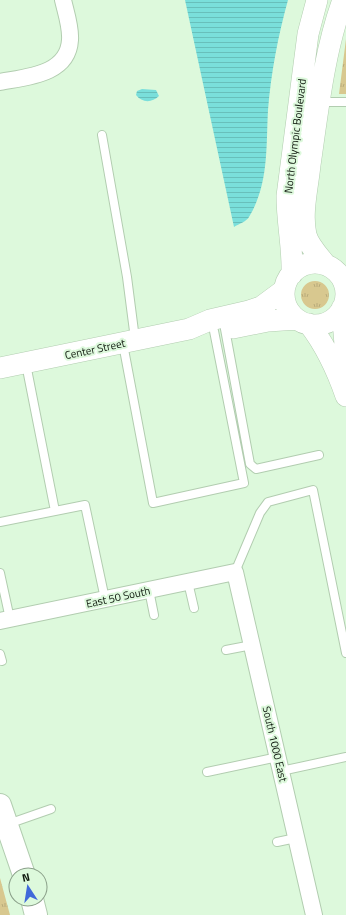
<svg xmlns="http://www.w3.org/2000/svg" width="346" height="915" font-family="'Titillium Web',sans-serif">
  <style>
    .grass { fill: url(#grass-tufts) }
    .water { fill: url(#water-rules) }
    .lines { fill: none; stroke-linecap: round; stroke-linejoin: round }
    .service-casing { stroke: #b2cdb0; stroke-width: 10 }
    .minor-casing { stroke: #b2cdb0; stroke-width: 18 }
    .tertiary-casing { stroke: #b2cdb0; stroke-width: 22 }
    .secondary-casing { stroke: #b2cdb0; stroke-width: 24 }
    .service { stroke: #fff; stroke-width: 8 }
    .minor { stroke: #fff; stroke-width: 16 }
    .tertiary { stroke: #fff; stroke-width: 21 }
    .secondary { stroke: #fff; stroke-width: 22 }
    .labels { text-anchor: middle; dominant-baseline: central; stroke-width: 4; stroke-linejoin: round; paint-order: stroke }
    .street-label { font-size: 11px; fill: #0e170d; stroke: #ddf9dc }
  </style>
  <defs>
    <pattern id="grass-tufts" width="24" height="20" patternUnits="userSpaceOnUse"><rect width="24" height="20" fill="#d8c88f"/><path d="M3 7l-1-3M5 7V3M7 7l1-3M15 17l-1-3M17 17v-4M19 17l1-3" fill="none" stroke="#b8ab7a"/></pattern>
    <pattern id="water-rules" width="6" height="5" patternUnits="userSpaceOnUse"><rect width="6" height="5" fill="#7adfdb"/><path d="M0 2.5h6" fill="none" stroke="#68bfbb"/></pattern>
  </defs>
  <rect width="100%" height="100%" fill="#ddf9dc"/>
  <path class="grass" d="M 346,39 L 346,94 L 339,94 Z
    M301 295a14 14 0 1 1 28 0a14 14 0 1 1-28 0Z
    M 0,878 L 10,915 L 0,915 Z"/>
  <path class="water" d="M 185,0 L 288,0 C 278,36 271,73 268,110 C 266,147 269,184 249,217 C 247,221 239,224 234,227 Z
    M 142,89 L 156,90 L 159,96 C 152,103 142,103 136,95 L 137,91 Z"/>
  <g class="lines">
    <defs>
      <path id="service" d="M 319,102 L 346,102
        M 102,135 L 127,277 L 135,339
        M 225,329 L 250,464 L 256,469 L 319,455
        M 123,344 L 153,503 L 244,483 L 214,331
        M 26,364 L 55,511
        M 0,522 L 85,505 L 105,599
        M 235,572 L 260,513 L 268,502 L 313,490 L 346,653
        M 0,573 L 10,619
        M 188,582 L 194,608
        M 149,590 L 154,615
        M 226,650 L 252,645
        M 0,654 L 2,661
        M 281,771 L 346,757
        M 207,772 L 278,757
        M 8,824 L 51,809
        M 277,842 L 296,838"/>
      <path id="minor" d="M 0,82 C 26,77 68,75 70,40 C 71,27 66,13 63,0
        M 0,621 L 235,572 L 314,915"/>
      <path id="tertiary" d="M284 294a31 31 0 1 1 62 0a31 31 0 1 1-62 0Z
        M 326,265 C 319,256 309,246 306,235 C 301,213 308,186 310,165 C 318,110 324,52 343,0
        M 292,274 C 293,248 287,223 287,196 L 308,34 L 317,0
        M 342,308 L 346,357
        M 309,324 C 326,346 337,370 346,396
        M 233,328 L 268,321 L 297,319
        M 0,368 L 189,329 L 210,320 L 249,311 L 261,307 L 284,290"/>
      <path id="secondary" d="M 0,805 L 24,875
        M 32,899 L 36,915"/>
    </defs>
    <use href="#service" class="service-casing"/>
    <use href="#minor" class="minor-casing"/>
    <use href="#tertiary" class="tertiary-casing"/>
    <use href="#secondary" class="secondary-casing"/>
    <use href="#service" class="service"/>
    <use href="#minor" class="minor"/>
    <use href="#tertiary" class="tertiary"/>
    <use href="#secondary" class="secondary"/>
  </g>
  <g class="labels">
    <g class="street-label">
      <text transform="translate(295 136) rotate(-83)">North Olympic Boulevard</text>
      <text transform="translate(95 349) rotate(-12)">Center Street</text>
      <text transform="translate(118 597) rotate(-12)">East 50 South</text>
      <text transform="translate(275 744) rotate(77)">South 1000 East</text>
    </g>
  </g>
  <g transform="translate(28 887) rotate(348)"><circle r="19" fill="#ddf9dc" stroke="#8a9f89"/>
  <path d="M0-3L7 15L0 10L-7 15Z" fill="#4069da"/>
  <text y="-6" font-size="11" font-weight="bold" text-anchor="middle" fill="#0e170d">N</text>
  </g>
</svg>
